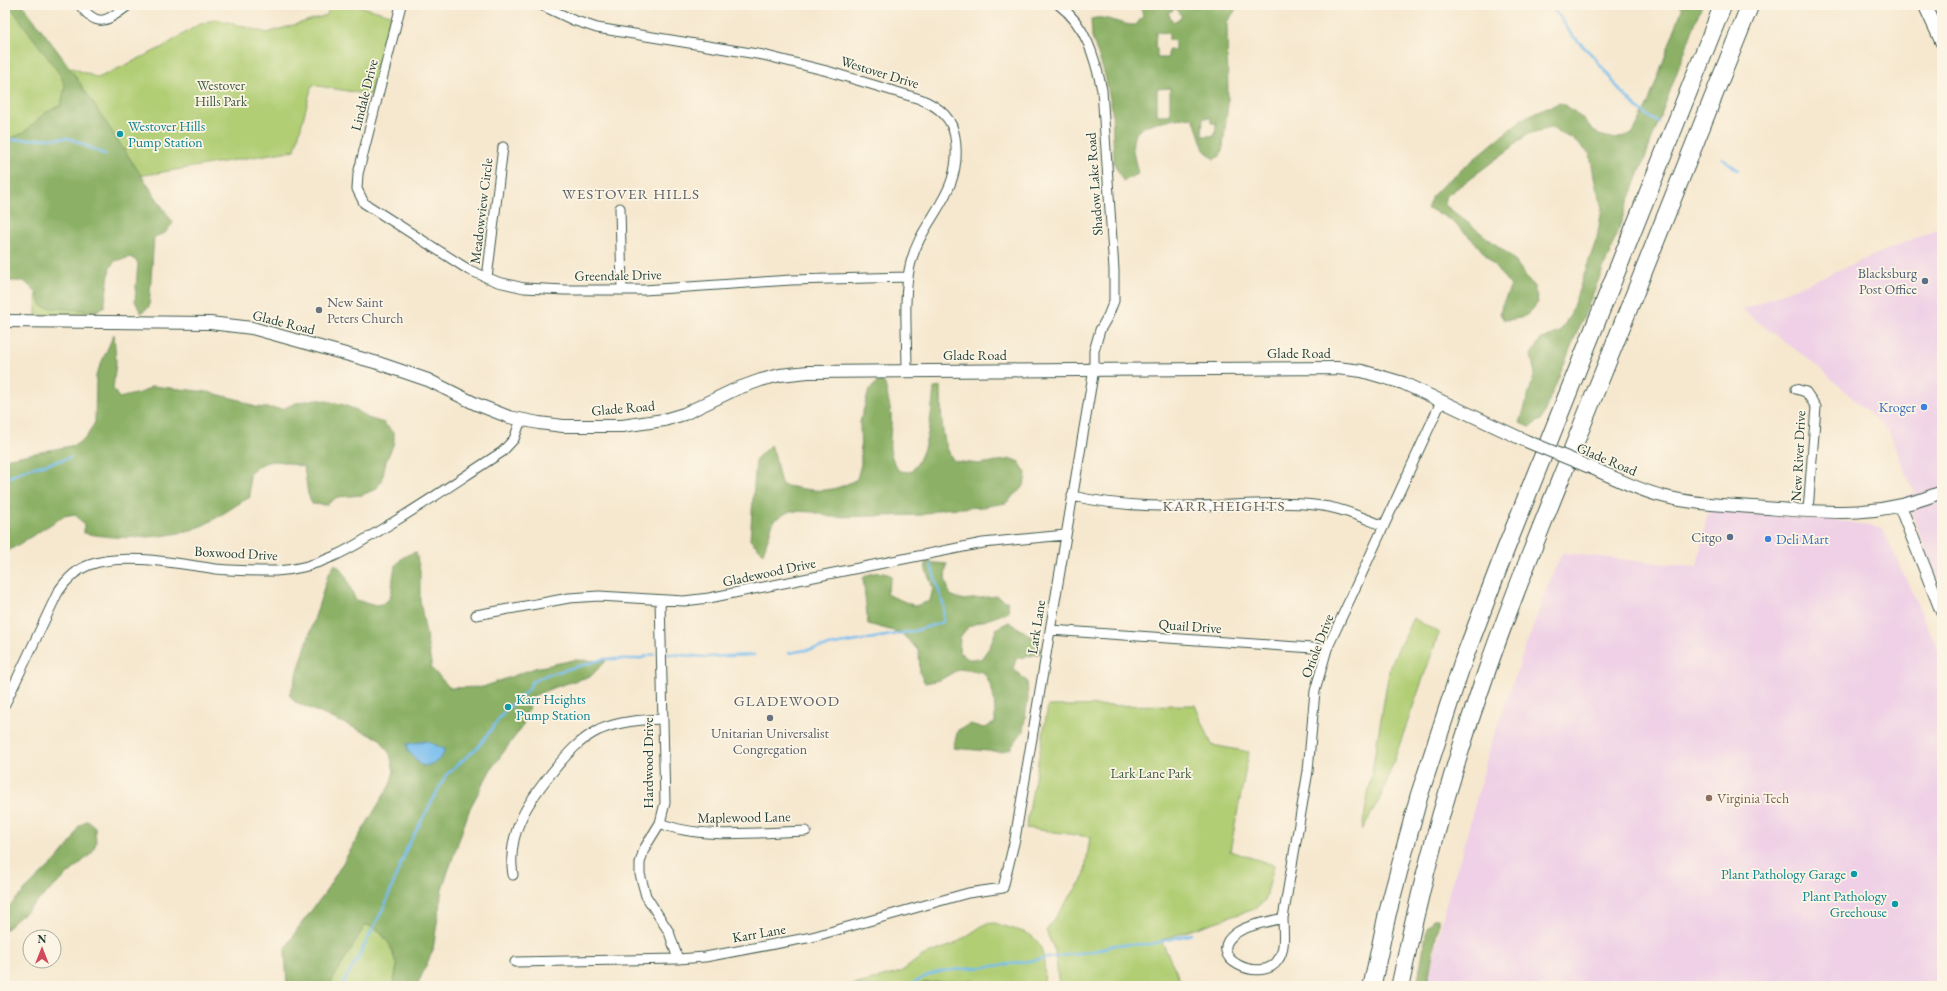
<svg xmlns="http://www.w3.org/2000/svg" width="1947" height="991" font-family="'EB Garamond',serif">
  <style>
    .built { fill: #efd0e6 }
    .green { fill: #b1ce75; stroke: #688654 }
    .forest { fill: #8cb166; stroke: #56774d; fill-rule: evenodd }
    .water { fill: #78bdef; stroke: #4c7d92 }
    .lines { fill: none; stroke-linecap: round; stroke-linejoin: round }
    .stream { stroke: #78bdef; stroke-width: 2.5 }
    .minor-casing { stroke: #3f574b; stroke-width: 11 }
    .tertiary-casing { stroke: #3f574b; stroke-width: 14 }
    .secondary-casing { stroke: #3f574b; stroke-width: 15 }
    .motorway-casing { stroke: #3f574b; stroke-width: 19 }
    .minor { stroke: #fff; stroke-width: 9 }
    .tertiary { stroke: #fff; stroke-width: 12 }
    .secondary { stroke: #fff; stroke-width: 13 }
    .motorway { stroke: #fff; stroke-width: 17 }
    .tertiary-bridge-casing { stroke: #3f574b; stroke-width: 14; stroke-linecap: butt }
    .tertiary-bridge { stroke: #fff; stroke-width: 12 }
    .culture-dot { fill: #0f9aa8; stroke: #fcf5e5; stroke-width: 1.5 }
    .service-dot { fill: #5c6f8a; stroke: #fcf5e5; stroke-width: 1.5 }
    .worship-dot { fill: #6b7280; stroke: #fcf5e5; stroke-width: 1.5 }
    .shop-dot { fill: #3f7fe0; stroke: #fcf5e5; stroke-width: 1.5 }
    .education-dot { fill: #8d6e63; stroke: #fcf5e5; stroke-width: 1.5 }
    .labels { text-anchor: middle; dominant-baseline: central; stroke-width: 3.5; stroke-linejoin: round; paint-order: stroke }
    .street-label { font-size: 14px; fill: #1f3d34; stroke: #fcf5e5 }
    .park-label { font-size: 14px; fill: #3c5a41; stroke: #fcf5e5 }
    .culture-label { font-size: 14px; fill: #0d838f; stroke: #fcf5e5; text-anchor: start }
    .service-label { font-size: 14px; fill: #4e5e75; stroke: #fcf5e5; text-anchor: end }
    .worship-label { font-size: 14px; fill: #5b616d; stroke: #fcf5e5; text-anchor: start }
    .shop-label { font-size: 14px; fill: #366cbe; stroke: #fcf5e5; text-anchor: end }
    .education-label { font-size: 14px; fill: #785e54; stroke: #fcf5e5; text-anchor: start }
    .neighbourhood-label { font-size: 15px; letter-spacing: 1px; fill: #5c6167; stroke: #fcf5e5 }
  </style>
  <rect width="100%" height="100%" fill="#fcf5e5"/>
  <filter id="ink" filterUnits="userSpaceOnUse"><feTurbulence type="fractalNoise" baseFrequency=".025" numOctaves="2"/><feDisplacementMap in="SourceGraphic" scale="8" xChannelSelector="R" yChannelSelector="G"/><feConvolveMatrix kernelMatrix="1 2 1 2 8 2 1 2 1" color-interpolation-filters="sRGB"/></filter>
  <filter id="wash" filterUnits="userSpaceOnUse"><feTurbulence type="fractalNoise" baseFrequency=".012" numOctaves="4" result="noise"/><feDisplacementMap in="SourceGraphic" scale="16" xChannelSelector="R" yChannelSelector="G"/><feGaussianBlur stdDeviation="0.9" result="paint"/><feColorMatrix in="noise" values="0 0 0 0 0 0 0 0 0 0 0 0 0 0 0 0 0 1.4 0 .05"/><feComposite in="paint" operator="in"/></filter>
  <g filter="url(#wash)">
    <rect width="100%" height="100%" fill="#f6e8cf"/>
    <path class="built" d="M 1942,227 L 1942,590 L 1905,496 L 1914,493 L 1889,432 L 1819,367 L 1742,310 Z
      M 1708,510 L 1849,522 L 1883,529 L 1942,658 L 1942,986 L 1427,986 L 1449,891 L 1462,853 L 1491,743 L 1549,582 L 1562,553 L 1697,567 Z"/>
    <path class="green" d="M 5,5 L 17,5 L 57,62 L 98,78 L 161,48 L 198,25 L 216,19 L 267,33 L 327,15 L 330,5 L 355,5 L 391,15 L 371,95 L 312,85 L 295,150 L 139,176 L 105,261 L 97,315 L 36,315 L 37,276 L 5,275 Z
      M 1413,618 L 1439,633 L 1381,797 L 1362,830 L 1390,666 Z
      M 1195,705 L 1212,745 L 1249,752 L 1230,851 L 1274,865 L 1265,901 L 1254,909 L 1161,940 L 1183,986 L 1059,986 L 1055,951 L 1046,931 L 1084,877 L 1090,837 L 1026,828 L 1048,706 Z
      M 995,923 C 1005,927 1015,929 1024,932 C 1047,940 1045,967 1044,986 L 980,986 L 972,980 L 926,983 L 907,986 L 850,986 L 901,972 L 922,956 L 953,945 L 985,924 Z
      M 365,924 L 380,931 L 390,945 L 397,966 L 393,986 L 329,986 Z"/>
    <path class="forest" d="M 9,5 L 23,5 L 65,61 L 173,223 L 165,233 L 154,237 L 149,307 L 141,313 L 135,301 L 138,263 L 132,257 L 115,261 L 110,268 L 104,308 L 92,311 L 43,307 L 36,292 L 24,281 L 5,281 L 5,141 L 23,133 L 45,113 L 61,105 L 65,87 L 61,76 Z
      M 1140,5 L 1239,5 L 1227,22 L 1228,103 L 1223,147 L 1220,156 L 1214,159 L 1204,150 L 1193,117 C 1177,119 1141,120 1134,137 C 1130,147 1136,163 1138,174 L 1123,181 L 1114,163 L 1112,109 L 1105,75 L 1092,37 L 1091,19 C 1105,14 1121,26 1136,25 L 1143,16 ZM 1176,8 L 1182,17 L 1173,22 L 1168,13 ZM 1156,32 L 1169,33 L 1169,40 L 1175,40 L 1175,50 L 1168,50 L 1168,58 L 1157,58 L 1157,49 L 1155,48 ZM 1170,88 L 1170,115 L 1157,115 L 1157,89 ZM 1203,118 L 1211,118 L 1211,123 L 1216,123 L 1215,136 L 1202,136 Z
      M 1678,5 L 1702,5 L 1608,257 L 1541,420 L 1529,427 L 1520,423 L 1535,373 L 1531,355 L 1540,340 L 1560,332 L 1570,315 L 1597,238 L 1602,208 L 1595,182 L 1590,154 L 1572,139 L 1551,128 L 1527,134 L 1511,148 L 1445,197 L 1445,205 L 1512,257 L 1534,287 L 1538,302 C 1528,317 1522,319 1504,320 L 1500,314 L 1502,305 L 1511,286 C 1490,261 1460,217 1427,209 L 1432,196 L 1443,185 L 1522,119 L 1545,108 L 1561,103 L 1574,111 L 1599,135 L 1616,139 L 1633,133 L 1648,104 L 1682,9 Z
      M 114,334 L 116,362 L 113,389 L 119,398 L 143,392 L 152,386 L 208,392 L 240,400 L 255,407 L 282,409 L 296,403 L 316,399 L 341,404 L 357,410 L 368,418 L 384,423 L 394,434 L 394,443 L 386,461 L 382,480 L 376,489 L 362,495 L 337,497 L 326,505 L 312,504 L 308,494 L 304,467 C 278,461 271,455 249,473 L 250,497 C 232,507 213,522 194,529 C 163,539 116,540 84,533 L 84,525 L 75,514 L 64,516 L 5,553 L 5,459 L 75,445 L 86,438 L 95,422 L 96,375 Z
      M 880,380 L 885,384 C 887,394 890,405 891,415 C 892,439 884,448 899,471 L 911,472 C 929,452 931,414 934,388 L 941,387 C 942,411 939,440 954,461 L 979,464 L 1012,459 L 1019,462 L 1026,473 L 1024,486 L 1006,503 L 982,507 L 942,509 L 922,515 L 830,517 L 813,512 L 790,511 L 774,520 L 763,553 L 750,540 L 756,459 L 770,445 C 778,457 776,471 782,485 C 813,491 829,495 857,479 L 861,464 L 860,422 L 869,390 Z
      M 416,552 L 420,571 L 420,600 L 432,669 L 450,688 L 483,687 L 535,668 L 574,660 L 606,661 L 591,676 L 555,687 L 533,696 L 522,727 L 491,769 L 470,808 L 442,889 L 433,950 L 417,986 L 393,986 L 397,966 L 390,945 L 380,931 L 366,924 L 329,986 L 287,986 L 285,950 L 298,928 L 324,894 L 390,785 L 394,771 L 390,754 L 380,739 L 295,702 L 289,694 L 294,684 L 328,575 L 335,564 L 344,572 L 355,599 C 360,601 367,604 373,605 C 410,605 374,562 416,552 Z
      M 925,562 L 947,564 L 945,578 L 950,595 L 963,600 L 996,596 L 1008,602 L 1009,612 L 969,626 L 960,637 L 959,652 L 968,659 L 981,659 L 989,648 L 997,628 L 1009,622 L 1036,639 L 1042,653 L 1016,659 L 1013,669 L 1027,681 L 1028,699 L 1023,731 L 1010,749 L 1000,752 L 953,748 L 958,730 L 970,724 L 984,728 L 995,723 C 995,705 995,687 983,672 L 959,669 L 940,680 L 925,683 L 920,673 L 919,651 L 901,633 L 868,624 L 863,578 C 872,571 883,571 892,576 L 886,594 L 915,606 L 930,601 L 933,588 L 926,570 Z
      M 87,820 L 95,827 L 96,843 L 92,853 L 5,930 L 5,910 L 58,858 L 73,840 L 78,827 Z
      M 1433,919 L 1438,919 L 1438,926 L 1427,986 L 1417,986 L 1427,928 Z
      M 972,980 L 980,986 L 910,986 L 926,983 Z"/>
    <path class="water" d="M 427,741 L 444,749 L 444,753 C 438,762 433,765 422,766 L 408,751 L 407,744 Z"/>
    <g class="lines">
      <path class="stream" d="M 1549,5 L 1560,17 L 1571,34 L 1595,58 L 1622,93 L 1641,111 L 1659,123
        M 5,140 L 69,138 L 106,155
        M 1722,158 L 1738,170
        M 5,479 L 27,469 L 70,458
        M 789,653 L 914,631 L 943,622 L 944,607 L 931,565
        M 668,654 L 706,657 L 754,655
        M 341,986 L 357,960 L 385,905 L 407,848 L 446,775 L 479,746 L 505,711 L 529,689 L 532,682 L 546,675 L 605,659 L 638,659 L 654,654
        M 907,986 L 931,974 L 943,971 L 1004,965 L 1099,950 L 1114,945 L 1151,944 L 1191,934"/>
    </g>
  </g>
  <g filter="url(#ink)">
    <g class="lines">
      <defs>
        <path id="minor" d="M 80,5 C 98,30 108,20 129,5
          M 401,5 L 358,174 L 357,189 L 364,203 L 469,270 L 498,282 L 524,288 L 565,290 L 644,290 L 791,280 L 908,277
          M 541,5 L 573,20 L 597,28 L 763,55 L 827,71 L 920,99 C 938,106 952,117 955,137 C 964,196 921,216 910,266 C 903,296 907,339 907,370
          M 620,208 L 622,290
          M 487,278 L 503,147
          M 1796,389 L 1806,392 L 1816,407 L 1808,511
          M 1072,496 C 1125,508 1176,507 1229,505 C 1262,504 1297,501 1329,507 C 1349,511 1366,519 1384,526
          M 660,600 L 665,803 L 660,823 L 644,849 L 640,863 L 640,874 L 646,896 L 669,932 L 678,959
          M 476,615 L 569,598 L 599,596 L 684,601 L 709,598 L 983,543 L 1065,535
          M 1050,630 L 1327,649
          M 5,704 L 58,592 C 66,580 75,570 89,565 C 123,552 180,564 216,569 C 235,571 256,571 276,571 C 319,569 352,548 387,526 C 426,503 463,477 502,452 L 514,439 L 521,420
          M 660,823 C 699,840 762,832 806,831
          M 513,875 C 506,833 529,800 554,770 C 567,754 580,739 599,730 C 620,721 640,720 662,719
          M 1283,918 C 1283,931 1286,949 1278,960 C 1262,985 1202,957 1236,933 C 1249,924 1269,922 1283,918 L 1308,771 L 1315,691 L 1327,649 L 1441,402
          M 515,962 L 678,959 L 705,957 L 812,937 L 968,893 L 1003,888 L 1015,839 L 1094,369 L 1094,351 L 1100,330 L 1108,316 L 1114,301 L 1114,270 L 1102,90 C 1095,58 1086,25 1059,5"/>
        <path id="tertiary" d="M 5,321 L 210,323 L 252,328 L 378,363 L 428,380 L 476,404 L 509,417 L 539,423 L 563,426 L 622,426 L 664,420 L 684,414 L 736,389 L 761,380 L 780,375 L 808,372 L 1337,368 L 1362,371 L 1403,383 L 1526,441
          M 1592,468 C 1615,478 1638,490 1662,496 C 1692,504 1723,505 1753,507 C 1823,512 1875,520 1942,492
          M 1900,506 L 1942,612"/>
        <path id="secondary" d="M 1925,5 L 1942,42"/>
        <path id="motorway" d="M 1372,986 L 1387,915 L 1419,796 L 1463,661 L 1505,551 L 1723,5
          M 1400,986 C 1421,880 1450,775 1486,673 C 1514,592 1547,513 1579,433 C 1636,291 1692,148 1750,5"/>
      </defs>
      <use href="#minor" class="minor-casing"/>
      <use href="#tertiary" class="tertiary-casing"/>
      <use href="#secondary" class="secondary-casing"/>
      <use href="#motorway" class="motorway-casing"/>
      <use href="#minor" class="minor"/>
      <use href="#tertiary" class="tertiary"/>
      <use href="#secondary" class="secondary"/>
      <use href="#motorway" class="motorway"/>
      <defs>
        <path id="tertiary-bridge" d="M 1526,441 L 1592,468"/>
      </defs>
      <use href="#tertiary-bridge" class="tertiary-bridge-casing"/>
      <use href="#tertiary-bridge" class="tertiary-bridge"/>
    </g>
  </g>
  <g class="culture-dot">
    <circle cx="120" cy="134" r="4"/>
    <circle cx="508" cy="707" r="4"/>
    <circle cx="1854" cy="874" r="4"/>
    <circle cx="1895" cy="904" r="4"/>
  </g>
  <g class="service-dot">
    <circle cx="1925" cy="281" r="4"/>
    <circle cx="1730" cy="537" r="4"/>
  </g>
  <g class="worship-dot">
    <circle cx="319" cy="310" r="4"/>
    <circle cx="770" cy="718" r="4"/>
  </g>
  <g class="shop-dot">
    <circle cx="1924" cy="407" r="4"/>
    <circle cx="1768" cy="539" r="4"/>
  </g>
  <circle class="education-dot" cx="1709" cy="798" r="4"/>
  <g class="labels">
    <g class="street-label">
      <text transform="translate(880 72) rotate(17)">Westover Drive</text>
      <text transform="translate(364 95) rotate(-76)">Lindale Drive</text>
      <text transform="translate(1094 184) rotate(-94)">Shadow Lake Road</text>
      <text transform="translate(481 211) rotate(-83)">Meadowview Circle</text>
      <text transform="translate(618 275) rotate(-1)">Greendale Drive</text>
      <text transform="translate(284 322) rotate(14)">Glade Road</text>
      <text x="1299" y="353">Glade Road</text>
      <text x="975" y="355">Glade Road</text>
      <text transform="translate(623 408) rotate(-5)">Glade Road</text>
      <text transform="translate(1798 456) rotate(-87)">New River Drive</text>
      <text transform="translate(1607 459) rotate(23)">Glade Road</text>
      <text transform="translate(236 553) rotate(3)">Boxwood Drive</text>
      <text transform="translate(769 572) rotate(-12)">Gladewood Drive</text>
      <text transform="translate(1190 626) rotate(4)">Quail Drive</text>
      <text transform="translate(1036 627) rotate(-81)">Lark Lane</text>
      <text transform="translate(1317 646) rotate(-69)">Oriole Drive</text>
      <text transform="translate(648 763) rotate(-90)">Hardwood Drive</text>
      <text transform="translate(744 817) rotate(-1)">Maplewood Lane</text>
      <text transform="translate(759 933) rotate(-10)">Karr Lane</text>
    </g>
    <g class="park-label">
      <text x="221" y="85">Westover<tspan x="221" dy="16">Hills Park</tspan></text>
      <text x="1151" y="773">Lark Lane Park</text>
    </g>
    <g class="culture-label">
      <text x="128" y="126">Westover Hills<tspan x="128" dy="16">Pump Station</tspan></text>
      <text x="516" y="699">Karr Heights<tspan x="516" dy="16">Pump Station</tspan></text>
      <text x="1846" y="874" text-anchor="end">Plant Pathology Garage</text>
      <text x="1887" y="896" text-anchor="end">Plant Pathology<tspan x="1887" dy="16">Greehouse</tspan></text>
    </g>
    <g class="service-label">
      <text x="1917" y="273">Blacksburg<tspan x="1917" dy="16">Post Office</tspan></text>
      <text x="1722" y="537">Citgo</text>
    </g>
    <g class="worship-label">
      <text x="327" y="302">New Saint<tspan x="327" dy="16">Peters Church</tspan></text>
      <text x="770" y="733" text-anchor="middle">Unitarian Universalist<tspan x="770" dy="16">Congregation</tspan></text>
    </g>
    <g class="shop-label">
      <text x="1916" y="407">Kroger</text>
      <text x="1776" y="539" text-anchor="start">Deli Mart</text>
    </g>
    <g class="education-label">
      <text x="1717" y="798">Virginia Tech</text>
    </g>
    <g class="neighbourhood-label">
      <text x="631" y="193">WESTOVER HILLS</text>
      <text x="1224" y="505">KARR HEIGHTS</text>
      <text x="787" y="700">GLADEWOOD</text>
    </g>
  </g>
  <rect width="1947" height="991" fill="none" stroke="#fcf5e5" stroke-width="20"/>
  <g transform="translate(42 949)"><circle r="19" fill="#fcf5e5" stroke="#a4ab9e"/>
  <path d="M0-3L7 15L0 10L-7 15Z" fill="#d1495b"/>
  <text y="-6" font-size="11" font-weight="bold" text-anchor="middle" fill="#1f3d34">N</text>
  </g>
</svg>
